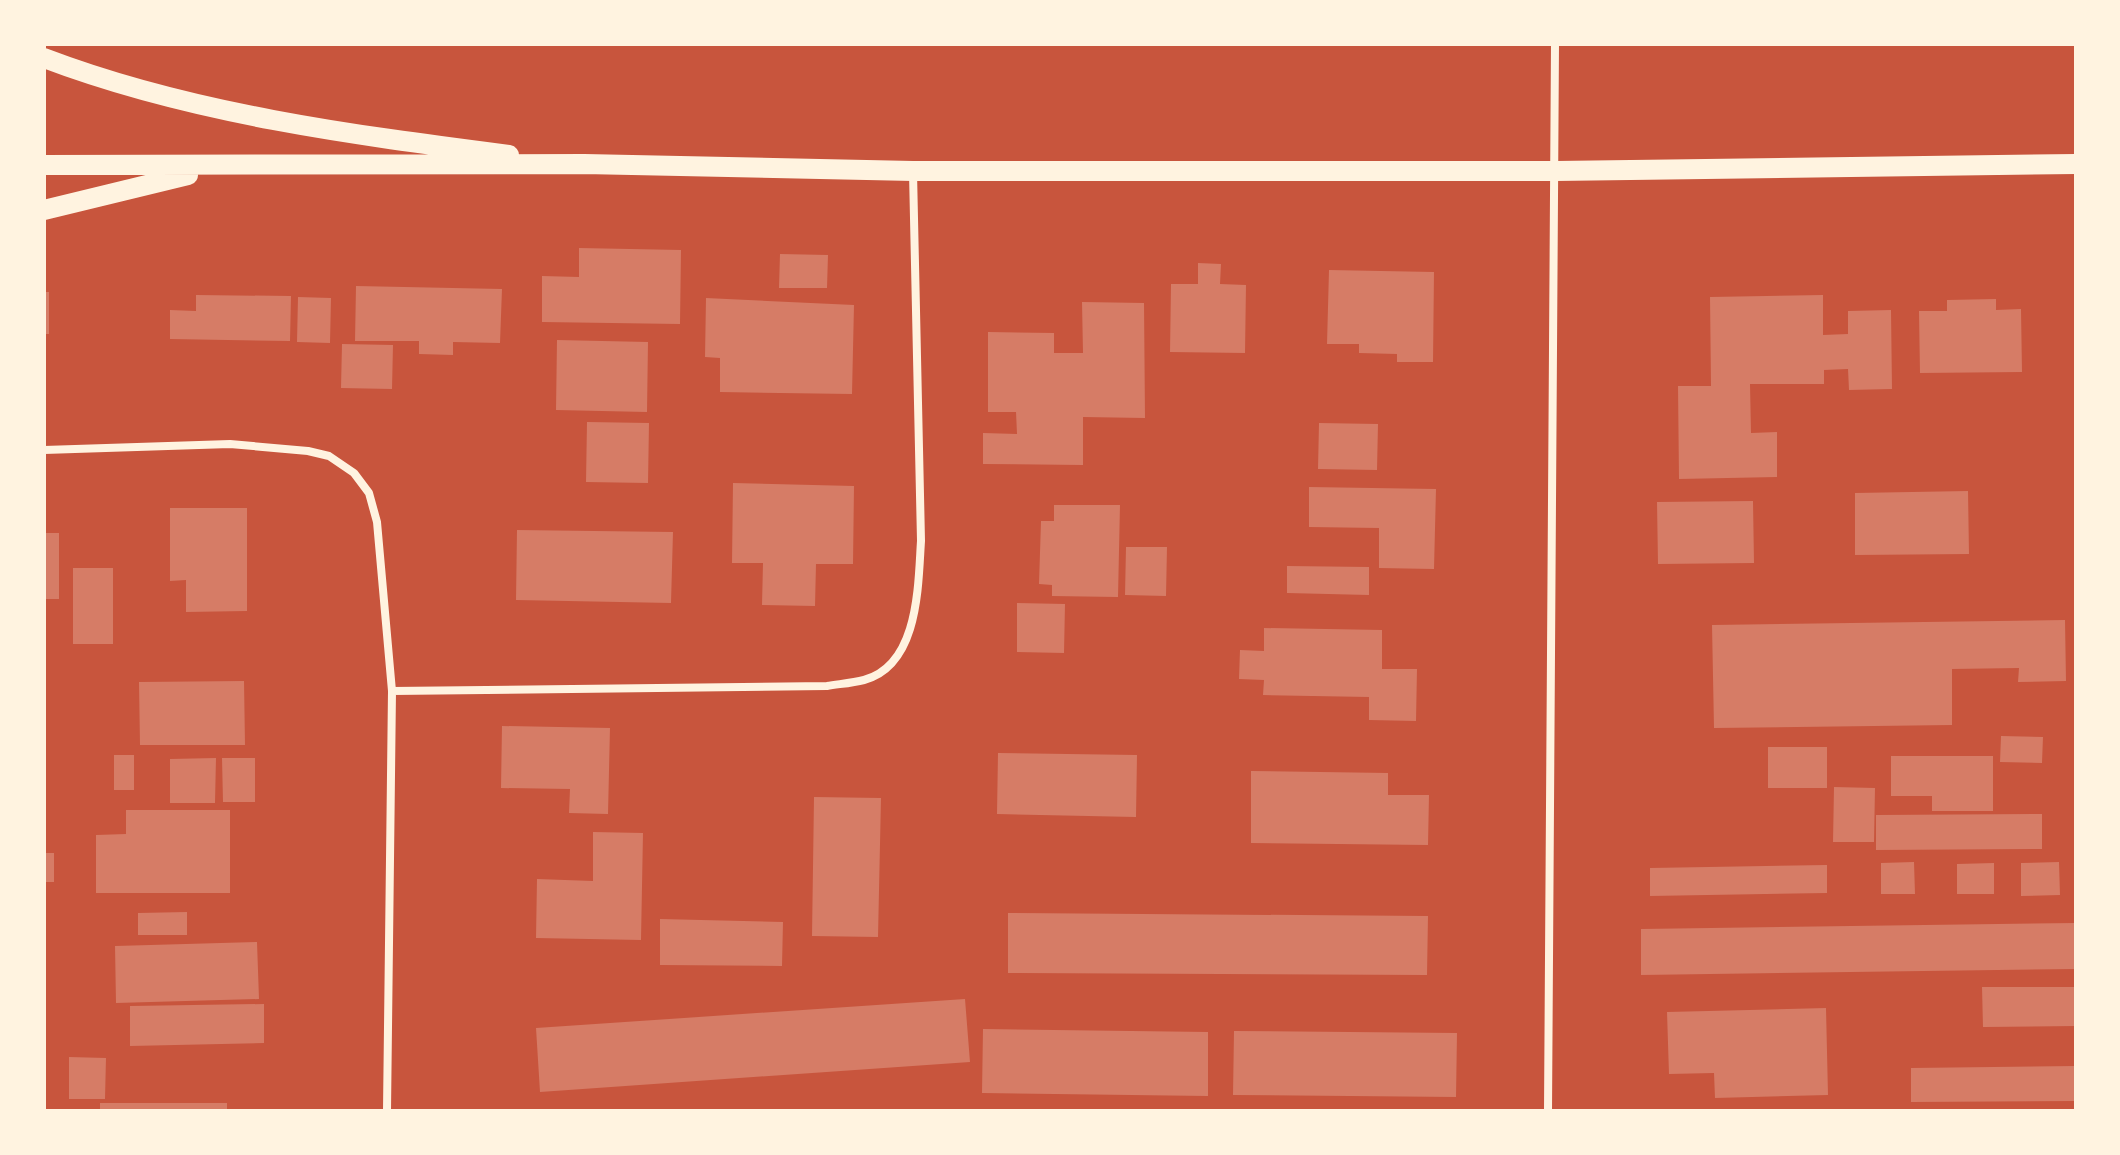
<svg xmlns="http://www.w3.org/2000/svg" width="2120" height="1155" font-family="Jost,sans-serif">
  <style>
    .building { fill: #d67c66 }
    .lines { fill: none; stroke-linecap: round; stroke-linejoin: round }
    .minor { stroke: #fff3e0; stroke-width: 8 }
    .primary { stroke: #fff3e0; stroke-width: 20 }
  </style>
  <rect width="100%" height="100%" fill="#c8553d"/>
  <path class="building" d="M 579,248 L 681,250 L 680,324 L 542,322 L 542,276 L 579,277 Z
    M 780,254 L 828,255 L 827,288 L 779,288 Z
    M 1198,263 L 1221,264 L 1220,284 L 1246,285 L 1245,353 L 1170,352 L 1171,284 L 1198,284 Z
    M 1329,270 L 1434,272 L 1433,362 L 1397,362 L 1397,354 L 1359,353 L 1359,344 L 1327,344 Z
    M 356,286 L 502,289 L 500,343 L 453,342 L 453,355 L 419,354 L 419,341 L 355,341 Z
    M 44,292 L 49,292 L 49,334 L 44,334 Z
    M 196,295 L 291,296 L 290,341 L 170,339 L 170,310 L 196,311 Z
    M 1823,295 L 1823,335 L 1848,334 L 1848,311 L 1891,310 L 1892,389 L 1849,390 L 1848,369 L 1824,370 L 1824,384 L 1750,384 L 1751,433 L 1777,432 L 1777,477 L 1679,479 L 1678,386 L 1711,386 L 1710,297 Z
    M 298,297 L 331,298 L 330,343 L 297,342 Z
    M 706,298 L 854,305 L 852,394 L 720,392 L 720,358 L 705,357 Z
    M 1996,299 L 1996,310 L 2021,309 L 2022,372 L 1920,373 L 1919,311 L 1947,311 L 1947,300 Z
    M 1082,302 L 1144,303 L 1145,418 L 1083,417 L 1083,465 L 983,464 L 983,433 L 1017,434 L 1016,412 L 988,412 L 988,332 L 1054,333 L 1054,353 L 1083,353 Z
    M 557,340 L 648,342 L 647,412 L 556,410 Z
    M 342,344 L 393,345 L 392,389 L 341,388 Z
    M 587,422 L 649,423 L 648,483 L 586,482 Z
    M 1319,423 L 1378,424 L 1377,470 L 1318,469 Z
    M 733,483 L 854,486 L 853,564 L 816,564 L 815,606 L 762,605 L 763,563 L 732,563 Z
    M 1309,487 L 1436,489 L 1434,569 L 1379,568 L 1379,528 L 1309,527 Z
    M 1968,491 L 1969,554 L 1855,555 L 1855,493 Z
    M 1753,501 L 1754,563 L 1658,564 L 1657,502 Z
    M 1054,505 L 1120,505 L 1118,597 L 1052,596 L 1052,585 L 1039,584 L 1041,521 L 1054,521 Z
    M 170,508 L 247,508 L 247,611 L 186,612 L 186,580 L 170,581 Z
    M 517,530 L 673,532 L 671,603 L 516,600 Z
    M 44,533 L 59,533 L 59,599 L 44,599 Z
    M 1126,547 L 1167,547 L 1166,596 L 1125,595 Z
    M 1287,566 L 1369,567 L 1369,595 L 1287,593 Z
    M 73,568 L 113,568 L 113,644 L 73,644 Z
    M 1017,603 L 1065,604 L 1064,653 L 1017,652 Z
    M 2065,620 L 2066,681 L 2018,682 L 2019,668 L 1952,669 L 1952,725 L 1714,728 L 1712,625 Z
    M 1264,628 L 1382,630 L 1382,669 L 1417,669 L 1416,721 L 1369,720 L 1369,697 L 1263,695 L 1264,680 L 1239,679 L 1240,650 L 1264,651 Z
    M 244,681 L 245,745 L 140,745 L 139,682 Z
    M 502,726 L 610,728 L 608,814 L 569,813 L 570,789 L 501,788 Z
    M 2001,736 L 2043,737 L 2042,763 L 2000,762 Z
    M 1768,747 L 1827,747 L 1827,788 L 1768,788 Z
    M 998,753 L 1137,755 L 1136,817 L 997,814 Z
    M 114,755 L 134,755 L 134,790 L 114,790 Z
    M 1891,756 L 1993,756 L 1993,811 L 1932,811 L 1932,796 L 1891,796 Z
    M 216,758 L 215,803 L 170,803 L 170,759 Z
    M 222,758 L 255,758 L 255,802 L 223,802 Z
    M 1251,771 L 1388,773 L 1388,795 L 1429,795 L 1428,845 L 1251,843 Z
    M 1834,787 L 1875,788 L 1874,842 L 1833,842 Z
    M 814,797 L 881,798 L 878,937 L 812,936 Z
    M 126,810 L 230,810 L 230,893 L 96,893 L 96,835 L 126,834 Z
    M 2042,814 L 2042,849 L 1876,850 L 1876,815 Z
    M 593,832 L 643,833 L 641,940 L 536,938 L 537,879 L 593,881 Z
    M 44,853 L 54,853 L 54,882 L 44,882 Z
    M 1914,862 L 1915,894 L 1881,894 L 1881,863 Z
    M 2059,862 L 2060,895 L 2021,896 L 2021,863 Z
    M 1994,863 L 1994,894 L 1957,894 L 1957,864 Z
    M 1827,865 L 1827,893 L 1650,896 L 1650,868 Z
    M 187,912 L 187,935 L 138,935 L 138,913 Z
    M 1008,913 L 1428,916 L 1427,975 L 1008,973 Z
    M 660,919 L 783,922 L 782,966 L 660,965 Z
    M 2076,923 L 2076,969 L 1641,975 L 1641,929 Z
    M 257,942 L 259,999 L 116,1003 L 115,946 Z
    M 1982,987 L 2076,987 L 2076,1026 L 1983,1027 Z
    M 965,999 L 970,1062 L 540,1092 L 536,1028 Z
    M 264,1004 L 264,1043 L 130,1046 L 130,1006 Z
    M 1826,1008 L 1828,1095 L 1715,1098 L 1714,1073 L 1669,1074 L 1667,1012 Z
    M 983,1029 L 1208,1032 L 1208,1096 L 982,1093 Z
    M 1234,1031 L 1457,1033 L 1456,1097 L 1233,1095 Z
    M 69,1057 L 106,1058 L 105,1099 L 69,1099 Z
    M 2076,1066 L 2076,1101 L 1911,1102 L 1911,1068 Z
    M 100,1103 L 227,1103 L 227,1111 L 100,1111 Z"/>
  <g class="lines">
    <path class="minor" d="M 44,450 L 230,444 L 308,451 L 329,456 L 354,473 L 369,493 L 377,522 L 392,691
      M 387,1111 L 392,691 L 827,686 C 839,684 852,683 864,680 C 919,665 918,586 921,541 L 913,172
      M 1548,1111 L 1555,44"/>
    <path class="primary" d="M 44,58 C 191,114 354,135 509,155
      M 44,165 L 584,164 L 913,171 L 1556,171 L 2076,164
      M 44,210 L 188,175"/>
  </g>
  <rect width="2120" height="1155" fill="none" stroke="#fff3e0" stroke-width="92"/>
</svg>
